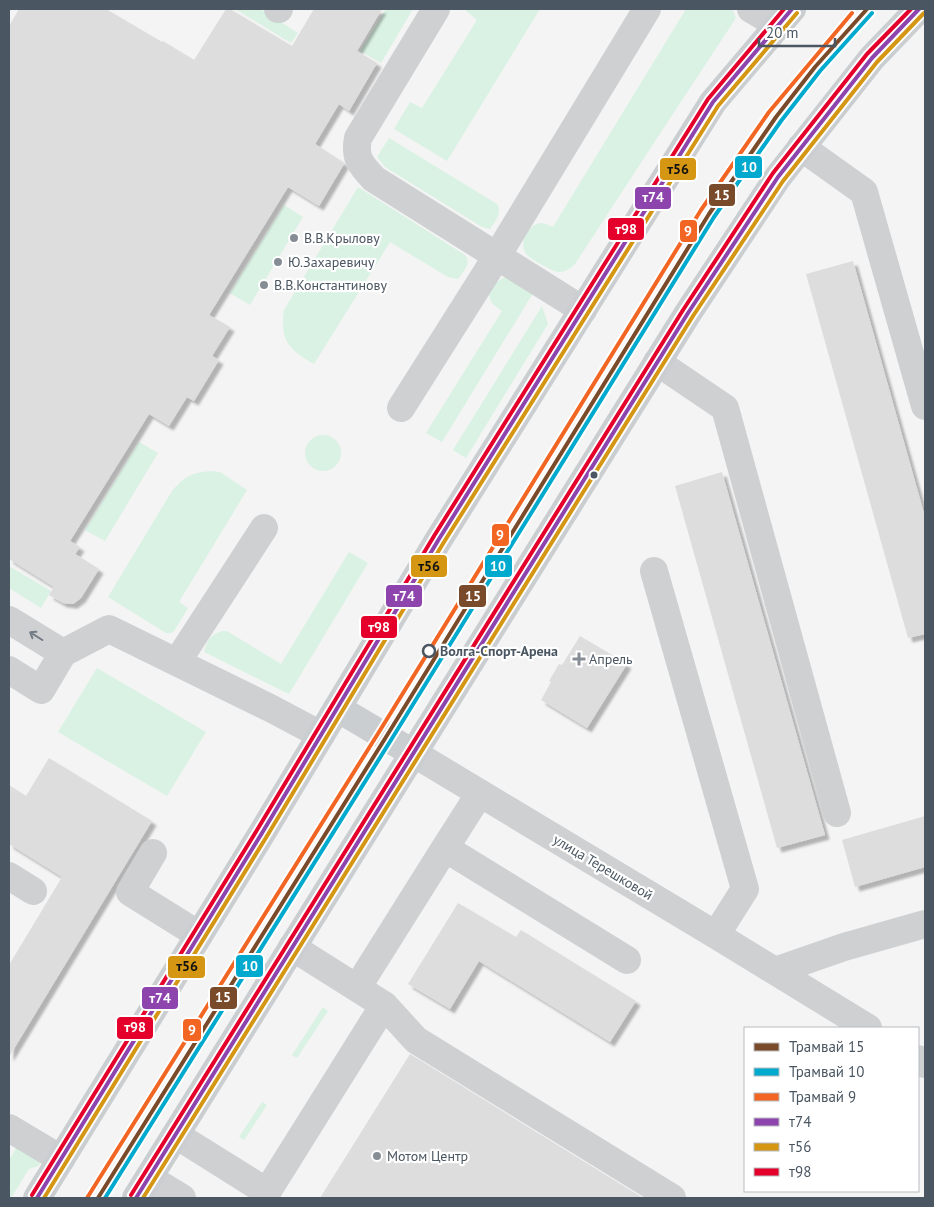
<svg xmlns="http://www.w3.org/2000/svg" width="934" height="1207" font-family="'PT Sans',sans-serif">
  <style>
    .green { fill: #d9f2e3 }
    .building { fill: #ddddde; filter: url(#shadow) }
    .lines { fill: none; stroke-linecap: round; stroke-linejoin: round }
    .minor { stroke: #ced0d2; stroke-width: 28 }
    .major { stroke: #caced1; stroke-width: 28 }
    .bus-1-casing { stroke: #fff; stroke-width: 8 }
    .bus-2-casing { stroke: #fff; stroke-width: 8 }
    .bus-3-casing { stroke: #fff; stroke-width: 8 }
    .bus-1 { stroke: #8e44ad; stroke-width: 4 }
    .bus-2 { stroke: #d49613; stroke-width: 4 }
    .bus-3 { stroke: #e4002b; stroke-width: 4 }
    .tram-1-casing { stroke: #fff; stroke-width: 8 }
    .tram-2-casing { stroke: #fff; stroke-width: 8 }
    .tram-3-casing { stroke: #fff; stroke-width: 8 }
    .tram-1 { stroke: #7a4b2a; stroke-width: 4 }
    .tram-2 { stroke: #00a9ce; stroke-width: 4 }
    .tram-3 { stroke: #f26522; stroke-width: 4 }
    .oneway { stroke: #727b83 }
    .poi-dot { fill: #868d94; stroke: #fff; stroke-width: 2 }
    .bus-dot { fill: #4a5661; stroke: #fff; stroke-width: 2 }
    .stop-dot { fill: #fff; stroke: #4a5661; stroke-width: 2.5 }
    .labels { text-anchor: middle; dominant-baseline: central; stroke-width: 4.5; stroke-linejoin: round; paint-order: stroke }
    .poi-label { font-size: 14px; fill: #4a5661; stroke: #fff; text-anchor: start }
    .stop-label { font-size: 14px; font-weight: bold; fill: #4a5661; stroke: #fff; text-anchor: start }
    .street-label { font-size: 14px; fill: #4a5661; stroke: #fff }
    .line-badge { stroke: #fff; stroke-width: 2 }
    .badge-label { font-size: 14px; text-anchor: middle; font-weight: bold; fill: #fff }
    .pale-badge-label { font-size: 14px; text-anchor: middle; font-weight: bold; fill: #111 }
  </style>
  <defs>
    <filter id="shadow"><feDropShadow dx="4.5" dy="4.5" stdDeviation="1" flood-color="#0004"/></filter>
  </defs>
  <rect width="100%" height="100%" fill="#f4f4f4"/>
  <path class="green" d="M 235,9 L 260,9 L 298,33 L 291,43 Z
    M 386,9 L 413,9 L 381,63 L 360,51 Z
    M 465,9 L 540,9 L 447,161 L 394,129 L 410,102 L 422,108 L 477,20 L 466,11 Z
    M 686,9 L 732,9 L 736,18 L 663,129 L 575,264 C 569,270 562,274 554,271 C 546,267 532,260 526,254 C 518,243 529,223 542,223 C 546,223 549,226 553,227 Z
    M 389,138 L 497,204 C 503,213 495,221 490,229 L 482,227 L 385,167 L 377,157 Z
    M 358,187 L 465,255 C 472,263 463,272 458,279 L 448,277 L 390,242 L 314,364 C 289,349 280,342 284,310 Z
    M 284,205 L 303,217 L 250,305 L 230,293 Z
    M 508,276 L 535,290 L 442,442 L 426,433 L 502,311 C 500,309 497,308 495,306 C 481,294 496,280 508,276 Z
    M 542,306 L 548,324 L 466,458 L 453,450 Z
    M305 453a18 18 0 1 1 36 0a18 18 0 1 1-36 0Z
    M 139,442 L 158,453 L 105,541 L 85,530 Z
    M 210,471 L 220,472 L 247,490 L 179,602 L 188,608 L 174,631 L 171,633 L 166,633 L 108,597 L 172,491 C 184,477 191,473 210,471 Z
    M 349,552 L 368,563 L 289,694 L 204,652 C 207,639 213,631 227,631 L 281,664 Z
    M 9,566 L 51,591 L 41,608 L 9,588 Z
    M 97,668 L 206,732 L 167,796 L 58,732 Z
    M 323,1007 L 328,1011 L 297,1058 L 292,1055 Z
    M 262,1102 L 267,1105 L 244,1140 L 239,1137 Z
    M 19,1143 L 40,1163 L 38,1166 L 29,1169 L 11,1198 L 9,1198 L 9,1160 Z"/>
  <path class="building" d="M 19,9 L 106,9 L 162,42 L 163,41 L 194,60 L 226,9 L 230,9 L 292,46 L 314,9 L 382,9 L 357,51 L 377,63 L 349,111 L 339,104 L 315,144 L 343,162 L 344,164 L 319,206 L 288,187 L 209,315 L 230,327 L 212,356 L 219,360 L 194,401 L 187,397 L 169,426 L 149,414 L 70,541 L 80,547 L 75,554 L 99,569 L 81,598 L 73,604 L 63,603 L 49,595 L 54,587 L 9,559 L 9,26 Z
    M 853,261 L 925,517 L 925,634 L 908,638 L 806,274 Z
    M 722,472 L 825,835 L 777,848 L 675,486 Z
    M 580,636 L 627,664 L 587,728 L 541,700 L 551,682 L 549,681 L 559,664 L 562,665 Z
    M 49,758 L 152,821 L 9,1057 L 9,965 L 62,877 L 9,844 L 9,785 L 26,796 Z
    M 925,816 L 925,867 L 855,887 L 842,840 Z
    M 458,903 L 516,937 L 521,930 L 636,1001 L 610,1042 L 479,961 L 450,1009 L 408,984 Z
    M 410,1054 L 643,1198 L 320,1198 Z"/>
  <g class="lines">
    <path class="minor" d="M 278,9 L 279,9
      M 436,9 L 358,138 C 354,158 361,165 374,179 L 583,310
      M 751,9 L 778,25
      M 801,147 L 864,192 L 925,406
      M 657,362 L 725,408 L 837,813
      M 401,408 L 497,256 L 647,9
      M 654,571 L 745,889 L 716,935
      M 9,620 L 63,653
      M 177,662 L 264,528
      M 9,670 L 41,690 L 63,653 L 109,629 L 272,709 L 321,735
      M 413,753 L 716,935 L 868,1028
      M 480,793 L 445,848 L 627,960
      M 153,853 L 130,892 L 199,935
      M 9,876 L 33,891
      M 292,947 L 384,1005 L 416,1040 L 672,1198
      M 775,971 L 844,947 L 925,924
      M 357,988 L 445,848
      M 918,1059 L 925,1064
      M 9,1128 L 61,1159
      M 176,1135 L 267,1192 L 384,1005
      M 149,1178 L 182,1198"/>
    <path class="major" d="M 337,708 L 413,753
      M 37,1198 L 262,833 L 439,539 L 713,102 L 792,9
      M 136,1198 L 688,313 L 778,177 L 872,58 L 919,9"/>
    <defs>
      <path id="bus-1" d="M 37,1198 L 262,833 L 439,539 L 713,102 L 792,9
        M 136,1198 L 688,313 L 778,177 L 872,58 L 919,9"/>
      <path id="bus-2" d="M 44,1198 L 267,836 L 444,542 L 718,106 L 797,13
        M 143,1198 L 693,316 L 783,181 L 877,62 L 924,13"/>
      <path id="bus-3" d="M 32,1195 L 257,830 L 434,536 L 708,99 L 784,9
        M 131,1195 L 683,310 L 773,173 L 867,54 L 911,9"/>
    </defs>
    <use href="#bus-1" class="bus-1-casing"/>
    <use href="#bus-2" class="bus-2-casing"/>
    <use href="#bus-3" class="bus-3-casing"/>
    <use href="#bus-1" class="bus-1"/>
    <use href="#bus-2" class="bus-2"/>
    <use href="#bus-3" class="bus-3"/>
    <defs>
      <path id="tram-1" d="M 98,1198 L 386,737 L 709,214 L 776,117 L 815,67 L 867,9"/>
      <path id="tram-2" d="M 105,1198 L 391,740 L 714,217 L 781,121 L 820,71 L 872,13"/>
      <path id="tram-3" d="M 87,1198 L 379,732 L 701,210 L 769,112 L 852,13"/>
    </defs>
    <use href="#tram-1" class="tram-1-casing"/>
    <use href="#tram-2" class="tram-2-casing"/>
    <use href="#tram-3" class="tram-3-casing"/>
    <use href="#tram-1" class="tram-1"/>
    <use href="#tram-2" class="tram-2"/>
    <use href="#tram-3" class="tram-3"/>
  </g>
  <defs><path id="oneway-shaft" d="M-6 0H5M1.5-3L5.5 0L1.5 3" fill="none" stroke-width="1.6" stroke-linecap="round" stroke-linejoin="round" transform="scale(1.25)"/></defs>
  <use class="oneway" href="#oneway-shaft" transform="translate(36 636) rotate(-148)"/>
  <g class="poi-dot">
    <circle cx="294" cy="238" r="5"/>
    <circle cx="278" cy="262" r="5"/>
    <circle cx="264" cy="285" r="5"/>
    <path d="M576.5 651.5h5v5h5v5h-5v5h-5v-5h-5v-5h5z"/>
    <circle cx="377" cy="1156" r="5"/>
  </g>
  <circle class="bus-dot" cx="594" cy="475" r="4.5"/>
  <circle class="stop-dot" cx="429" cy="651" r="6"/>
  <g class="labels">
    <g class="poi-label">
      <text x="304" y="238">В.В.Крылову</text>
      <text x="288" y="262">Ю.Захаревичу</text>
      <text x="274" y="285">В.В.Константинову</text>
      <text x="589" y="659">Апрель</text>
      <text x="387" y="1156">Мотом Центр</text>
    </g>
    <g class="stop-label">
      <text x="440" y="651">Волга-Спорт-Арена</text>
    </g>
    <g class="street-label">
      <text transform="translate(603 867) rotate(31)">улица Терешковой</text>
    </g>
  </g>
  <g class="line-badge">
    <rect x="734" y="155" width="29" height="24" rx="5" fill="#00a9ce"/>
    <rect x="659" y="157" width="38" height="24" rx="5" fill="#d49613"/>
    <rect x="708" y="183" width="28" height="24" rx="5" fill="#7a4b2a"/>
    <rect x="634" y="186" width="38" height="24" rx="5" fill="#8e44ad"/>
    <rect x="607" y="217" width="38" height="24" rx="5" fill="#e4002b"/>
    <rect x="679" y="219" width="19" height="24" rx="5" fill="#f26522"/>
    <rect x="491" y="523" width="19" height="24" rx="5" fill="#f26522"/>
    <rect x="410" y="554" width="38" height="24" rx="5" fill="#d49613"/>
    <rect x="484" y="554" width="29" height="24" rx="5" fill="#00a9ce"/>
    <rect x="385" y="584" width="38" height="24" rx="5" fill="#8e44ad"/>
    <rect x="458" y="584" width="29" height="24" rx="5" fill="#7a4b2a"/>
    <rect x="360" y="615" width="38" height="24" rx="5" fill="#e4002b"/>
    <rect x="235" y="954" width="29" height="24" rx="5" fill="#00a9ce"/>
    <rect x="167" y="955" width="39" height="24" rx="5" fill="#d49613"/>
    <rect x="209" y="986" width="29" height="24" rx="5" fill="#7a4b2a"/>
    <rect x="141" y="986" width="38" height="24" rx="5" fill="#8e44ad"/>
    <rect x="116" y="1016" width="38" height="24" rx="5" fill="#e4002b"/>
    <rect x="182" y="1018" width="20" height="24" rx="5" fill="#f26522"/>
  </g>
  <g class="badge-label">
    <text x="749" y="172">10</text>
    <text x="722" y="200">15</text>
    <text x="653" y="202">т74</text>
    <text x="626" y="234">т98</text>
    <text x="688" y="236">9</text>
    <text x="500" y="540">9</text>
    <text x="498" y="571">10</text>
    <text x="404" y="601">т74</text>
    <text x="473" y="601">15</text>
    <text x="379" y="632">т98</text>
    <text x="250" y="971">10</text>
    <text x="223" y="1002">15</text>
    <text x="160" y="1003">т74</text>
    <text x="135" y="1032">т98</text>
    <text x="192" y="1035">9</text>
  </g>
  <g class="pale-badge-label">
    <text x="678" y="174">т56</text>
    <text x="429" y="571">т56</text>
    <text x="187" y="971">т56</text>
  </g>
  <rect width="934" height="1207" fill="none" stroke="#4a5661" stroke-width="20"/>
  <rect x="744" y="1027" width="175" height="165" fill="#ffffff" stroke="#b7bbc0"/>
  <rect x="754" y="1043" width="25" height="8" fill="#7a4b2a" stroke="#b7bbc0"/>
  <text x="789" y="1052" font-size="15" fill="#4a5661">Трамвай 15</text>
  <rect x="754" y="1068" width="25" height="8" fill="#00a9ce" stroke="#b7bbc0"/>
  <text x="789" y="1077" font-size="15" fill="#4a5661">Трамвай 10</text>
  <rect x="754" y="1093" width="25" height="8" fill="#f26522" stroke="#b7bbc0"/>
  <text x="789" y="1102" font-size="15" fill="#4a5661">Трамвай 9</text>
  <rect x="754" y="1118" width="25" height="8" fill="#8e44ad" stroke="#b7bbc0"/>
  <text x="789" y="1127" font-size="15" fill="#4a5661">т74</text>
  <rect x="754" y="1143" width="25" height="8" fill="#d49613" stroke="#b7bbc0"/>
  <text x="789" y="1152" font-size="15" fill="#4a5661">т56</text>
  <rect x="754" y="1168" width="25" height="8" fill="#e4002b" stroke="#b7bbc0"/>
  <text x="789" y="1177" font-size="15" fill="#4a5661">т98</text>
  <path d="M759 38v8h76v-8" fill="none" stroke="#4a5661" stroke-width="2.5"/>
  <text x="766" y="38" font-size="15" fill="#4a5661" stroke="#ffffff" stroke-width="4" paint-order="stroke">20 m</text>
</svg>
